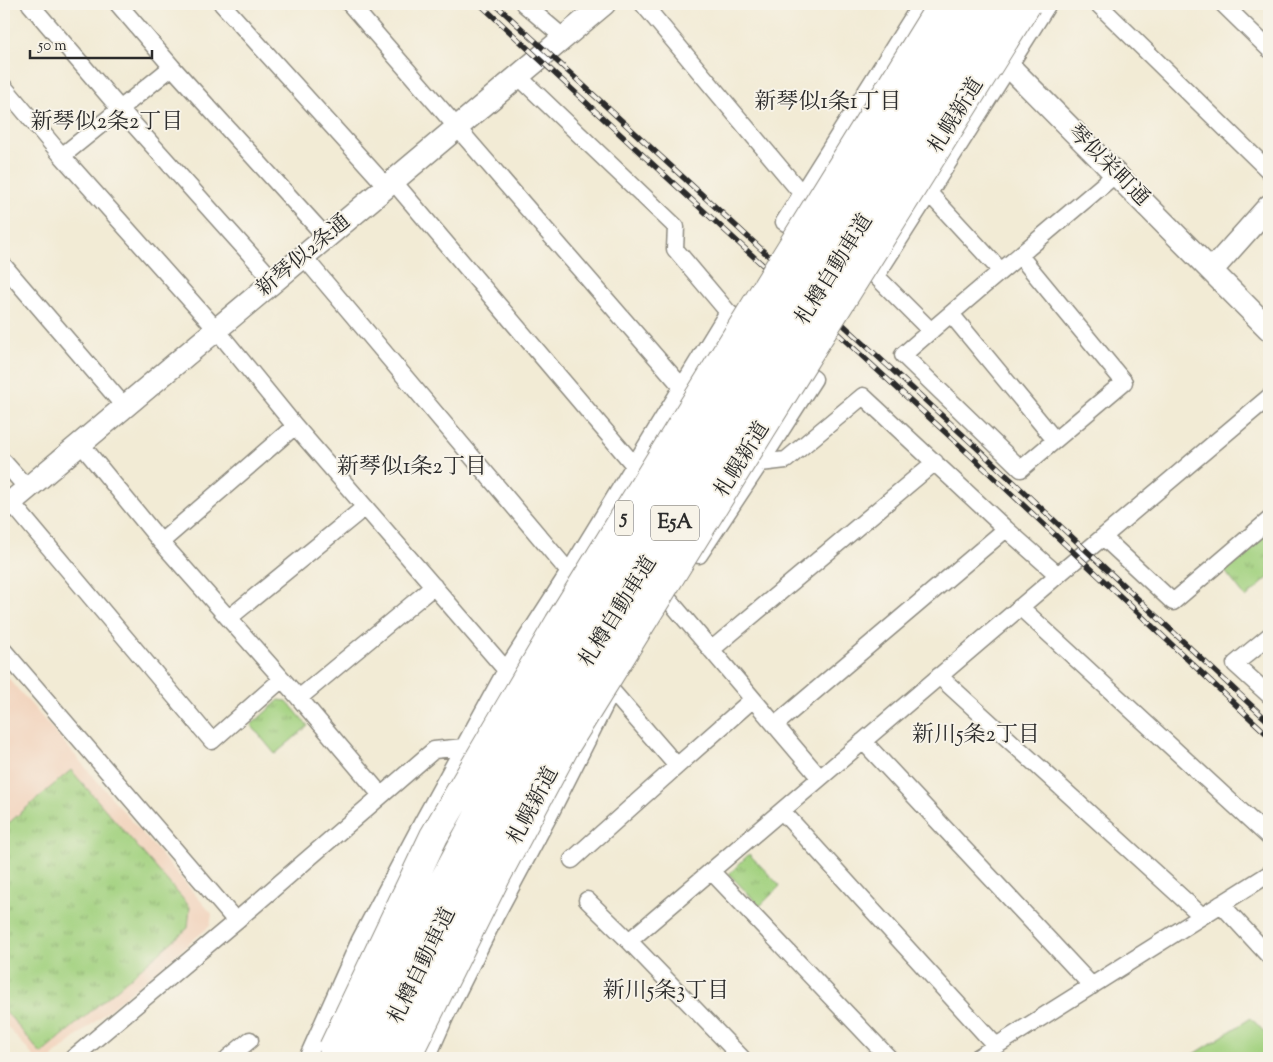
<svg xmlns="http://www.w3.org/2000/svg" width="1273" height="1062" font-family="'Sorts Mill Goudy','Noto Serif JP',serif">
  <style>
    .built { fill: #f2d4be }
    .grass { fill: #a2d17f; stroke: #667e55 }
    .park { fill: url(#park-tufts); stroke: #667e55 }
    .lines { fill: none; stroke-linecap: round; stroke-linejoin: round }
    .street-casing { stroke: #8e8b80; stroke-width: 19 }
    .secondary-casing { stroke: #8e8b80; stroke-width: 25 }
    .street { stroke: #fff; stroke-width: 16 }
    .secondary { stroke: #fff; stroke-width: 22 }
    .rail-casing { stroke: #2b2b2b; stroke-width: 5.5 }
    .rail { stroke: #f7f3e8; stroke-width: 4; stroke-dasharray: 11; stroke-linecap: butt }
    .highway-bridge-casing { stroke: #8e8b80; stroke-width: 30; stroke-linecap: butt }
    .highway-bridge { stroke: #fff; stroke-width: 28 }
    .labels { text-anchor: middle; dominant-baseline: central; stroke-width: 4; stroke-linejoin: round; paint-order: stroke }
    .shield { fill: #f7f3e8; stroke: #686764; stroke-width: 1 }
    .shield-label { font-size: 20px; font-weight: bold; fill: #2b2b2b }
    .street-label { font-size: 21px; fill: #2b2b2b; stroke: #f7f3e8 }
    .neighbourhood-label { font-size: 22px; fill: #2b2b2b; stroke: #f7f3e8 }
  </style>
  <defs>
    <pattern id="park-tufts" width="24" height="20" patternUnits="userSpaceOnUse" patternTransform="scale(1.25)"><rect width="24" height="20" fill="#a2d17f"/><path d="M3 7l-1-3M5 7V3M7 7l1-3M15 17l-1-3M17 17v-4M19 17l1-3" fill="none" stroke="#84aa68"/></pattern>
  </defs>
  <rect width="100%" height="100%" fill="#f7f3e8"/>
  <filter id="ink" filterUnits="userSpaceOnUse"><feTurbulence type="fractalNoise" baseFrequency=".02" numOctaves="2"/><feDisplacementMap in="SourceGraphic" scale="10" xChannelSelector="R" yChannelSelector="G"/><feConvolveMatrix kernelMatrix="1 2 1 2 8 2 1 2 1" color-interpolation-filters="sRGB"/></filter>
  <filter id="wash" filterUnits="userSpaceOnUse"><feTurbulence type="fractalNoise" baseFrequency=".0096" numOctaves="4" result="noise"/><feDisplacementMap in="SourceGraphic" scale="20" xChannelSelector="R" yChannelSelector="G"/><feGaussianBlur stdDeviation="1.12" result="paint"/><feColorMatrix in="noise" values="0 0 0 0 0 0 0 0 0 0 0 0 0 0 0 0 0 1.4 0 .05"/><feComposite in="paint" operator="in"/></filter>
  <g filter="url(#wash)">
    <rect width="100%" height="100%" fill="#f2ebd5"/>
    <path class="built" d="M 4,673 L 212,914 L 210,926 L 51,1058 L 35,1058 L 4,1023 Z"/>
    <path class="grass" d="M 1251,1018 L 1269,1037 L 1269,1058 L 1188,1058 Z"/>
    <path class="park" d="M 1269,532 L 1269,577 L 1246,598 L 1224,570 Z
      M 279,700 L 287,701 L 308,726 L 275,754 L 251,725 Z
      M 71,770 L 190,907 L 188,928 L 41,1054 L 4,1009 L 4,827 Z
      M 749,854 L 780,886 L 760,906 L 729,874 Z"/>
  </g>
  <g filter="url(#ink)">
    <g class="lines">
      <defs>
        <path id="street" d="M 30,4 L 120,109 L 274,281
          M 118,4 L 172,67 L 326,237
          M 222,4 L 386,186
          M 350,4 L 682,387
          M 524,4 L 563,37
          M 643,4 L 802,194
          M 1098,4 L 1269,171
          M 1223,4 L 1269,49
          M 518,76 L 676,227 L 675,249 L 728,312 L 749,328
          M 4,87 L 62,156 L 216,329 L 295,426 L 506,670
          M 62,156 L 172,67
          M 393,181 L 634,465
          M 929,193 L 1001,271
          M 807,236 L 784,222 L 921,4
          M 303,256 L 569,572
          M 1020,256 L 1124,382 L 1021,469 L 903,355 C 973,294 1045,234 1116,174
          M 854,263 L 876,276 L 931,331
          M 4,266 L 124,406
          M 876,276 L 929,193 L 1048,4
          M 951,314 L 1055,440
          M 80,443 L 161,542 L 299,698 L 381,795
          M 4,462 L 27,488
          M 760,463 L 786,460 L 863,396 L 1006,529 L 1058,575
          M 11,502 L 212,741 L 282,679
          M 1103,537 L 1173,602 L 1269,520
          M 161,542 L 295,426
          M 699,555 L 760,463 L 814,379 L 794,364
          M 669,600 L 820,778
          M 1020,607 L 1269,837
          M 229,618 L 365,507
          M 1269,636 L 1235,664 L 1269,695
          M 711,650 L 935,462
          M 4,651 L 236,921 L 73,1058
          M 939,676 L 1202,916
          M 612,691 L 677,766
          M 299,698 L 434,586
          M 775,725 L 1006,529
          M 863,741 L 1092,986
          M 782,811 L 996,1046
          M 572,860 L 677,766 L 753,699
          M 711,871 L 889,1058
          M 587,900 L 629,941 L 742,1058
          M 1221,904 L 1269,956
          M 236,921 L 434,750 L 464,747
          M 629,941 L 1065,569 L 1269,397
          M 228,1058 L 250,1040
          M 310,1058 L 309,1054 L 360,940 L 422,823 L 506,670 L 569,572 L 728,312
          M 427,1058 L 446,1015 L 496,915 L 551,812 L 607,701
          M 977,1058 L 1269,874"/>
        <path id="secondary" d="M 985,42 L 1269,329
          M 1212,270 L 1269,206
          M 4,508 L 604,4"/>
      </defs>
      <use href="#street" class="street-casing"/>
      <use href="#secondary" class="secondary-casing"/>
      <use href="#street" class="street"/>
      <use href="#secondary" class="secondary"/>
      <defs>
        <path id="rail" d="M 480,4 L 634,147 L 969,454 L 1269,736
          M 495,4 L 976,447 L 1269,722"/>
      </defs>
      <use href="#rail" class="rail-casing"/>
      <use href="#rail" class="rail"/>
      <defs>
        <path id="highway-bridge" d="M 333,1048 L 434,836 L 559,623 L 942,4
          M 354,1058 L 445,878 L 532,715 L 666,497 L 971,4
          M 379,1058 L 458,897 L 546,729 L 661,546 L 885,191 L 999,4
          M 406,1058 L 496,877 L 566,745 L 800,367 L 1027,4"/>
      </defs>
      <use href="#highway-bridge" class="highway-bridge-casing"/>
      <use href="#highway-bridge" class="highway-bridge"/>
    </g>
  </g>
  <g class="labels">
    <g class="shield">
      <rect x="615" y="500.5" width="18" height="35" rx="4"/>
      <rect x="651" y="505.5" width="48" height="35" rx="4"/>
    </g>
    <g class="shield-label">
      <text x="624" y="518">5</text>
      <text x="675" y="523">E5A</text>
    </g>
    <g class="street-label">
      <text transform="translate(957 116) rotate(-58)">札幌新道</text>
      <text transform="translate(1108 166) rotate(45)">琴似栄町通</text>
      <text transform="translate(304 256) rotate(-40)">新琴似2条通</text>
      <text transform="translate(835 270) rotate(-58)">札樽自動車道</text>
      <text transform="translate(743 460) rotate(-58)">札幌新道</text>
      <text transform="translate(619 612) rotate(-58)">札樽自動車道</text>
      <text transform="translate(534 806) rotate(-62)">札幌新道</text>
      <text transform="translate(423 966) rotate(-64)">札樽自動車道</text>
    </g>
    <g class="neighbourhood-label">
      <text x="828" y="103">新琴似1条1丁目</text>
      <text x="107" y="123">新琴似2条2丁目</text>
      <text x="412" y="468">新琴似1条2丁目</text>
      <text x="976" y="736">新川5条2丁目</text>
      <text x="666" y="992">新川5条3丁目</text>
    </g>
  </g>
  <rect width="1273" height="1062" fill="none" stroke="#f7f3e8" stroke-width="20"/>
  <path d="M30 50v8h122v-8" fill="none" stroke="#2b2b2b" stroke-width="2.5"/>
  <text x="38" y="50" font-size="15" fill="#2b2b2b" stroke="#f7f3e8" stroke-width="4" paint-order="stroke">50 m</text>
</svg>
